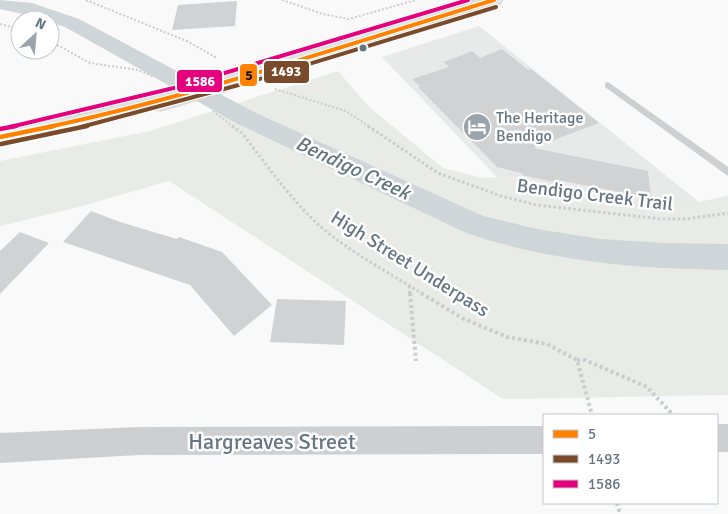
<svg xmlns="http://www.w3.org/2000/svg" width="728" height="514" font-family="Signika,sans-serif">
  <style>
    .built { fill: #e8e9e9 }
    .green { fill: #e8ebe6 }
    .lines { fill: none; stroke-linecap: round; stroke-linejoin: round }
    .canal { fill: #ced6d9; fill-rule: evenodd }
    .building { fill: #d0d2d3 }
    .trunk-casing { stroke: #d5d6d6; stroke-width: 2 }
    .path-far2 { stroke: #cbcccd; stroke-width: 2; stroke-dasharray: 2 2; stroke-linecap: butt }
    .path-far1 { stroke: #cbcccd; stroke-width: 3; stroke-dasharray: 2.5 2.5; stroke-linecap: butt }
    .path { stroke: #cbcccd; stroke-width: 4; stroke-dasharray: 3 3; stroke-linecap: butt }
    .service { fill: #cecfd0; fill-rule: evenodd }
    .minor { fill: #cecfd0; fill-rule: evenodd }
    .trunk { fill: #e1e2e2; fill-rule: evenodd }
    .trunk-bridge-casing { stroke: #d5d6d6; stroke-width: 21; stroke-linecap: butt }
    .trunk-bridge { stroke: #e1e2e2; stroke-width: 19 }
    .bus-1-far1-casing { stroke: #fff; stroke-width: 6 }
    .bus-1-casing { stroke: #fff; stroke-width: 8 }
    .bus-2-far1-casing { stroke: #fff; stroke-width: 6 }
    .bus-2-casing { stroke: #fff; stroke-width: 8 }
    .bus-3-far1-casing { stroke: #fff; stroke-width: 6 }
    .bus-3-casing { stroke: #fff; stroke-width: 8 }
    .bus-1-far1 { stroke: #ff8200; stroke-width: 4 }
    .bus-1 { stroke: #ff8200; stroke-width: 4.5 }
    .bus-2-far1 { stroke: #7a4b2a; stroke-width: 4 }
    .bus-2 { stroke: #7a4b2a; stroke-width: 4.5 }
    .bus-3-far1 { stroke: #e5007d; stroke-width: 4 }
    .bus-3 { stroke: #e5007d; stroke-width: 4.5 }
    .bus-dot { fill: #657683; stroke: #fff; stroke-width: 2 }
    .labels { text-anchor: middle; dominant-baseline: central; stroke-width: 5; stroke-linejoin: round; paint-order: stroke }
    .far-poi-label { font-size: 16px; fill: #657683; stroke: #fff; text-anchor: start }
    .street-label { font-size: 19px; fill: #657683; stroke: #fff }
    .water-label { font-size: 20px; font-style: italic; fill: #60757c; stroke: #fff }
    .near-street-label { font-size: 22px; fill: #657683; stroke: #fff }
    .line-badge { stroke: #fff; stroke-width: 2 }
    .badge-label { font-size: 14px; text-anchor: middle; font-weight: bold; fill: #fff }
    .pale-badge-label { font-size: 14px; text-anchor: middle; font-weight: bold; fill: #111 }
  </style>
  <rect width="100%" height="100%" fill="#f9f9f9"/>
  <path class="built" d="M 479,26 L 699,202 L 652,202 L 497,177 L 382,57 Z"/>
  <path class="green" d="M 338,71 L 368,106 L 443,168 L 483,178 L 497,177 L 652,202 L 699,202 L 728,196 L 728,395 L 503,399 L 169,181 L 86,205 L 0,226 L 0,161 L 150,131 Z"/>
  <g class="lines">
    <path class="canal" d="M 0,0 L 32,3 L 79,19 L 252,111 L 483,216 L 537,229 L 600,239 L 664,243 L 728,244 L 728,270 C 638,269 552,262 466,233 L 236,123 L 65,27 L 50,22 L 50,20 L 0,9 Z"/>
  </g>
  <path class="building" d="M 237,1 L 235,26 L 172,30 L 178,5 Z
    M 502,49 L 528,70 L 531,69 L 599,123 L 533,148 L 648,171 L 651,198 L 558,180 L 558,183 L 522,175 L 522,173 L 497,167 L 418,87 L 420,87 L 412,79 L 449,67 L 444,62 L 472,51 L 480,58 Z
    M 91,211 L 120,222 L 177,239 L 179,237 L 222,252 L 272,305 L 234,336 L 190,285 L 63,242 Z
    M 20,232 L 49,243 L 0,294 L 0,251 Z
    M 277,299 L 346,301 L 344,345 L 270,342 Z"/>
  <g class="lines">
    <defs>
      <path id="trunk" d="M 476,0 L 502,0 L 500,4 L 234,85 L 227,87 L 220,85 L 217,81 L 220,77 Z
        M 157,95 L 164,97 L 167,102 L 164,107 L 76,130 L 0,145 L 0,129 L 76,116 Z"/>
    </defs>
    <use href="#trunk" class="trunk-casing"/>
    <path class="path-far2" d="M 86,0 L 189,42 L 217,58
      M 282,0 L 323,14 L 349,19 L 416,0
      M 0,24 L 20,29
      M 50,41 L 90,63 L 138,70 L 154,77
      M 275,89 L 346,111 L 370,127
      M 213,111 L 234,127"/>
    <path class="path-far1" d="M 232,126 L 242,133 C 271,170 298,211 336,239 C 363,259 394,276 423,294
      M 368,126 L 438,173 L 501,196 L 537,205 L 661,219 L 686,219 L 728,213
      M 409,286 L 410,294"/>
    <path class="path" d="M 410,293 L 416,361
      M 421,293 L 462,318 L 507,337 L 547,344 L 577,360 L 592,415
      M 577,360 L 585,360 L 647,387 L 673,415
      M 617,503 L 620,514"/>
    <path class="service" d="M 608,82 L 728,167 L 728,176 L 605,87 L 605,83 Z"/>
    <path class="minor" d="M 717,424 L 728,424 L 728,452 L 717,452 Z
      M 544,426 L 544,454 L 139,455 L 0,463 L 0,433 L 139,427 Z"/>
    <use href="#trunk" class="trunk"/>
    <defs>
      <path id="trunk-bridge" d="M 157,102 L 227,81"/>
    </defs>
    <use href="#trunk-bridge" class="trunk-bridge-casing"/>
    <use href="#trunk-bridge" class="trunk-bridge"/>
    <defs>
      <path id="bus-1-far1" d="M 48,127 C 199,95 346,45 494,0"/>
      <path id="bus-1" d="M 0,137 L 54,126"/>
      <path id="bus-2-far1" d="M 81,127 L 250,82 L 496,7"/>
      <path id="bus-2" d="M 1,144 L 87,126"/>
      <path id="bus-3-far1" d="M 10,127 L 178,87 L 468,0"/>
      <path id="bus-3" d="M 0,129 L 16,126"/>
    </defs>
    <use href="#bus-1-far1" class="bus-1-far1-casing"/>
    <use href="#bus-1" class="bus-1-casing"/>
    <use href="#bus-2-far1" class="bus-2-far1-casing"/>
    <use href="#bus-2" class="bus-2-casing"/>
    <use href="#bus-3-far1" class="bus-3-far1-casing"/>
    <use href="#bus-3" class="bus-3-casing"/>
    <use href="#bus-1-far1" class="bus-1-far1"/>
    <use href="#bus-1" class="bus-1"/>
    <use href="#bus-2-far1" class="bus-2-far1"/>
    <use href="#bus-2" class="bus-2"/>
    <use href="#bus-3-far1" class="bus-3-far1"/>
    <use href="#bus-3" class="bus-3"/>
  </g>
  <defs>
    <symbol id="hotel-disc" viewBox="-11 -11 22 22"><circle r="9.5" fill="#99a4ac" stroke="#fff"/><path d="M-6-4.5h1.5V1H6V5H4.5V3h-9V5H-6ZM-4 0a1.8 1.8 0 1 1 3.6 0ZM.5 0V-2.5h3Q6-2.5 6 0Z" fill="#fff"/></symbol>
  </defs>
  <g fill-rule="evenodd">
    <use href="#hotel-disc" x="461" y="111" width="32" height="32"/>
  </g>
  <circle class="bus-dot" cx="363" cy="48" r="4.5"/>
  <g class="labels">
    <g class="far-poi-label">
      <text x="496" y="118">The Heritage<tspan x="496" dy="18">Bendigo</tspan></text>
    </g>
    <g class="street-label">
      <text transform="translate(595 195) rotate(7)">Bendigo Creek Trail</text>
      <text transform="translate(410 264) rotate(32)">High Street Underpass</text>
    </g>
    <g class="water-label">
      <text transform="translate(353 168) rotate(25)">Bendigo Creek</text>
    </g>
    <g class="near-street-label">
      <text x="272" y="441">Hargreaves Street</text>
    </g>
  </g>
  <g class="line-badge">
    <rect x="263" y="60" width="47" height="24" rx="5" fill="#7a4b2a"/>
    <rect x="239" y="63" width="19" height="24" rx="5" fill="#ff8200"/>
    <rect x="176" y="69" width="47" height="24" rx="5" fill="#e5007d"/>
  </g>
  <g class="badge-label">
    <text x="286" y="76">1493</text>
    <text x="200" y="86">1586</text>
  </g>
  <g class="pale-badge-label">
    <text x="249" y="80">5</text>
  </g>
  <rect x="543" y="414" width="175" height="90" fill="#ffffff" stroke="#c1c8cd"/>
  <rect x="553" y="430" width="25" height="8" fill="#ff8200" stroke="#c1c8cd"/>
  <text x="588" y="439" font-size="15" fill="#657683">5</text>
  <rect x="553" y="455" width="25" height="8" fill="#7a4b2a" stroke="#c1c8cd"/>
  <text x="588" y="464" font-size="15" fill="#657683">1493</text>
  <rect x="553" y="480" width="25" height="8" fill="#e5007d" stroke="#c1c8cd"/>
  <text x="588" y="489" font-size="15" fill="#657683">1586</text>
  <g transform="translate(35 35) rotate(26)"><circle r="24" fill="#ffffff" stroke="#c1c8cd"/>
  <path d="M0-4L9 19L0 12L-9 19Z" fill="#99a4ac"/>
  <text y="-8" font-size="14" font-weight="bold" text-anchor="middle" fill="#657683">N</text>
  </g>
</svg>
